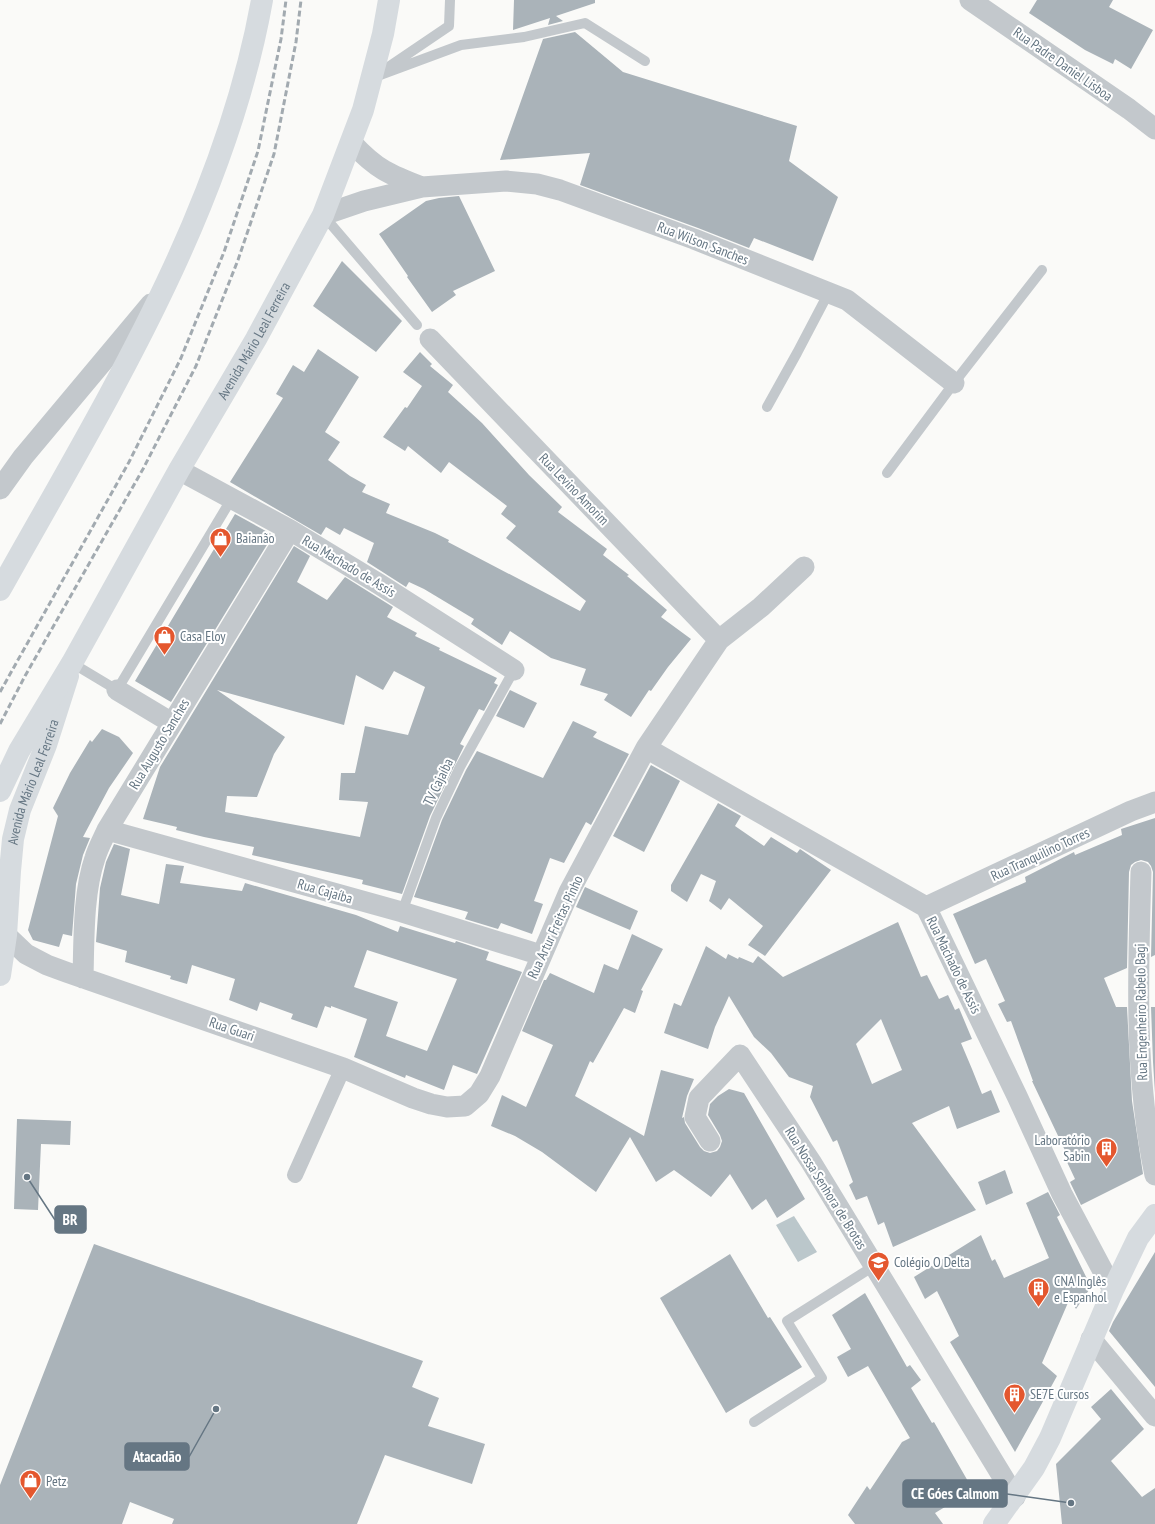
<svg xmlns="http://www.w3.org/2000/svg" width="1155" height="1524" font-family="'PT Sans Narrow',sans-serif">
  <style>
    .water { fill: #bbc7cb }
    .building { fill: #aab3b9; fill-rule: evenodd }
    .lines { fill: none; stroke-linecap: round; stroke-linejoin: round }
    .service { stroke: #c3c8cc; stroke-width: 10 }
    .pedestrian { stroke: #c3c8cc; stroke-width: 16 }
    .minor { stroke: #c3c8cc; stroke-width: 21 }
    .secondary { stroke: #d6dbdf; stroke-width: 22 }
    .trunk { stroke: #d6dbdf; stroke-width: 22 }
    .rail { stroke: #a2aab0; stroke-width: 3; stroke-dasharray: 6 3; stroke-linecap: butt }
    .labels { text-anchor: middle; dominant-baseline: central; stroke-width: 4; stroke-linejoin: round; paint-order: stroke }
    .street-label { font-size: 14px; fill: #657683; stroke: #fff }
    .poi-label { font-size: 14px; fill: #657683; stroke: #fff; text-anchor: start }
    .leader { fill: none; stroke: #657683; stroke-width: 1.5 }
    .callout-dot { fill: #657683; stroke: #fff; stroke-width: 1.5 }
    .callout { fill: #657683; stroke: #657683; stroke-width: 1.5 }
    .callout-label { font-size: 15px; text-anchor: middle; font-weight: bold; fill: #fff }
  </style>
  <rect width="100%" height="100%" fill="#fafaf8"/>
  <path class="water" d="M 794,1216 L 817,1252 L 798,1262 L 776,1225 Z"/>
  <path class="building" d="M 514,0 L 595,0 L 595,3 L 556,16 L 563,21 L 548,25 L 550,18 L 513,30 Z
    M 1037,0 L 1113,0 L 1109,7 L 1153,30 L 1131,69 L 1115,59 L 1113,64 L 1085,50 L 1029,13 Z
    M 575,32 L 623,72 L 797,126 L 789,161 L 838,197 L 813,261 L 754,238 L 749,248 L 698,228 L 580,185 L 590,153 L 500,160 L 543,39 Z
    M 459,196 L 495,271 L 453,291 L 456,295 L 432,312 L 407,277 L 408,276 L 379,234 L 426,201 L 439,198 Z
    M 342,261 L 402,321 L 376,352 L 313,306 Z
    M 318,349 L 359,377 L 325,432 L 340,442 L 328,460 L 350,476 L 366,485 L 362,492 L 390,504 L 386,513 L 435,533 L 449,540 L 448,542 L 580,611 L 586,601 L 506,538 L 516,526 L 501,514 L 507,506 L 449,462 L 441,473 L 408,446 L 405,451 L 383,437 L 405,407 L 407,408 L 422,386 L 403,372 L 420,352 L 432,364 L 430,366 L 453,385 L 448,392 L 482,423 L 529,475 L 562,507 L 558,512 L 607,549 L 603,555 L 629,575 L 627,576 L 667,610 L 661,617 L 691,639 L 668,667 L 651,691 L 649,690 L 631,717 L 604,700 L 608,694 L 580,685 L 586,669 L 551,658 L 510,631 L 502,645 L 471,624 L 474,619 L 424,589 L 409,582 L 406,587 L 367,562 L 374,543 L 344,528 L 340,535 L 326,527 L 321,535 L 230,482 L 283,398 L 276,394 L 293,365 L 304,372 Z
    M 235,514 L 273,535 L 171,702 L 135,681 Z
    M 294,546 L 310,556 L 297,582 L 327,600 L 345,577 L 393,607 L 387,617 L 417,633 L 415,636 L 440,648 L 439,650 L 497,678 L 494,683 L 498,685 L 484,711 L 479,709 L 460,744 L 464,746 L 430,816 L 402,894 L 362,884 L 363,880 L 252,855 L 254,847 L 204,837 L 176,830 L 177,827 L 143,819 L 160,767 ZM 394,671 L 425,687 L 408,735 L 365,726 L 355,773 L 341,773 L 339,800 L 368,802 L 360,837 L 225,812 L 227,796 L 257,797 L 274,754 L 285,737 L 217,690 L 344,725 L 356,675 L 383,690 Z
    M 510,690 L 537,703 L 524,728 L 496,716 Z
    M 573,721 L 597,732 L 593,737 L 629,754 L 591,825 L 586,822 L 564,863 L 550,858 L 534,901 L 543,904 L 532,934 L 501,923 L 498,929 L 465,919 L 468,912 L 414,897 L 442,820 L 466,770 L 477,751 L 543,778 Z
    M 102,729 L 119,737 L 133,753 L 109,788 L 83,837 L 90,838 L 83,855 L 76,884 L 72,936 L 63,934 L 59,947 L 33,940 L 28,930 L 58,816 L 53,808 L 70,773 L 90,740 L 92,742 Z
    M 651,765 L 680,781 L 644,852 L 613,836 Z
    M 718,803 L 741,816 L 735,826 L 764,846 L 771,837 L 797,853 L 800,849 L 831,870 L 765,956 L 748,945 L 763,926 L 729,898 L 721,910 L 709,901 L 716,881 L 701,874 L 687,902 L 671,891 L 671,885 Z
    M 1155,818 L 1155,955 L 1151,957 L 1153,872 L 1151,866 L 1148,862 L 1141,860 L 1135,862 L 1131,865 L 1129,872 L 1127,968 L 1104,978 L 1116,1007 L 1127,1007 L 1132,1101 L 1143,1174 L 1081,1205 L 1070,1182 L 1075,1179 L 1067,1162 L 1070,1161 L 1032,1081 L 1033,1081 L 1011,1021 L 1007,1022 L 998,1004 L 1005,1001 L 986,959 L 975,964 L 953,914 L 1026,882 L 1025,877 L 1074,852 L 1075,855 L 1122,835 L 1121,829 Z
    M 114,844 L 130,849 L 121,895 L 159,904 L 166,864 L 184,866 L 180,883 L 242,891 L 245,883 L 356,915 L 398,932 L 400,926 L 455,943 L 456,941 L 489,952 L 486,960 L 522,972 L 477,1074 L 453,1065 L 444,1090 L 406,1075 L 405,1078 L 354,1057 L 367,1019 L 331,1006 L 331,1008 L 325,1006 L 317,1028 L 291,1019 L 293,1014 L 260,1002 L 257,1011 L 229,1000 L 235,979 L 192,965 L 187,984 L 170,979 L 171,976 L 125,962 L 127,951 L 96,942 L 100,888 L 106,862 ZM 367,950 L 457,979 L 427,1051 L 386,1036 L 398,1002 L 354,987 Z
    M 585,887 L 638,911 L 630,930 L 576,907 Z
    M 898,922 L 921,977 L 927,975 L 939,999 L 948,995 L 955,1010 L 959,1008 L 972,1039 L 961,1043 L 972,1069 L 982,1094 L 991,1090 L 1000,1112 L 957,1129 L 949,1106 L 912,1123 L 976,1210 L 893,1247 L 884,1222 L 878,1225 L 867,1196 L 856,1200 L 849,1185 L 853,1182 L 837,1140 L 833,1142 L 810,1097 L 813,1086 L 789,1077 L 771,1053 L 754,1037 L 729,996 L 715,1027 L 708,1049 L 664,1033 L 674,1003 L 681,1006 L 706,946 L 726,959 L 728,954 L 738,959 L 739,957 L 753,963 L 758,956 L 783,977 ZM 881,1019 L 902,1070 L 872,1084 L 856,1044 Z
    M 632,934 L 663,949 L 641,990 L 643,991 L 635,1013 L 624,1008 L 593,1063 L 590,1061 L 575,1096 L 644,1136 L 661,1070 L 694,1079 L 687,1096 L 682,1118 L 684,1117 L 685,1123 L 700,1147 L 704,1151 L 710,1153 L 717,1151 L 720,1147 L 722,1141 L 720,1135 L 708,1115 L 710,1104 L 718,1096 L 729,1089 L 744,1093 L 805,1199 L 777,1218 L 766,1199 L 752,1210 L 730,1174 L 711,1197 L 674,1170 L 656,1182 L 630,1137 L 596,1192 L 542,1152 L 515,1136 L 491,1126 L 502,1095 L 526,1107 L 553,1045 L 522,1031 L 544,980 L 546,980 L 550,973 L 594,993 L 604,964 L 618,970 Z
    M 1151,1007 L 1155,1007 L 1155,1093 L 1153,1062 Z
    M 17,1119 L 71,1121 L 70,1145 L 41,1144 L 38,1210 L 14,1209 Z
    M 1005,1170 L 1013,1193 L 986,1205 L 978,1182 Z
    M 1048,1192 L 1060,1215 L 1057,1217 L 1091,1287 L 1076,1309 L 1070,1298 L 1042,1363 L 1057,1376 L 1015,1452 L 950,1342 L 959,1336 L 937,1291 L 925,1299 L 914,1277 L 981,1235 L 992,1261 L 995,1259 L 1004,1278 L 1049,1258 L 1026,1203 Z
    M 94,1244 L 423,1361 L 412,1387 L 439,1398 L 428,1426 L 485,1444 L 472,1484 L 385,1455 L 357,1524 L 172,1524 L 174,1519 L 130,1502 L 122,1524 L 0,1524 L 0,1485 Z
    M 1155,1252 L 1155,1387 L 1109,1331 L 1113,1322 Z
    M 730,1254 L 768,1318 L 770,1317 L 802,1367 L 726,1413 L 660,1298 Z
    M 865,1293 L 907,1367 L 910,1365 L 921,1380 L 911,1388 L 932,1423 L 934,1422 L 973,1490 L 935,1513 L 943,1524 L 855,1524 L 848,1515 L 867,1486 L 870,1490 L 902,1442 L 910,1438 L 868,1366 L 848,1377 L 837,1357 L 851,1349 L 832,1315 Z
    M 1111,1389 L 1144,1429 L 1111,1461 L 1142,1497 L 1155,1488 L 1155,1524 L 1062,1524 L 1056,1464 L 1101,1419 L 1091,1407 Z"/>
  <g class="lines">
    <path class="service" d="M 387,68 L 449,26 L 450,0
      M 372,78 L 461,45 L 524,37 L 585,23 L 645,61
      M 323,215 L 417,325
      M 767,407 L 797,353 L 829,292
      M 887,473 L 954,383 L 1042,270
      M 72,663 L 117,690 L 232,498
      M 402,912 L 436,818 L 460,767 L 514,670
      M 754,1422 L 822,1378 L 787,1321 L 874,1266"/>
    <path class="pedestrian" d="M 295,1175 L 343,1068"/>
    <path class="minor" d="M 970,0 L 1129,109 L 1155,129
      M 352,143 C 376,169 390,175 422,187
      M 323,215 L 364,201 L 422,187 L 506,181 L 537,184 L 560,190 L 694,239 L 847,300 L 954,383
      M 430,339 L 719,640
      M 179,470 L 290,530 L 379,584 L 514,670
      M 0,489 L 23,457 L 151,304
      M 117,690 L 172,723
      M 646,748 L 926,907 L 1017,1096 L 1062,1194 L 1113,1290
      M 107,830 L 402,912 L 541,955
      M 1141,872 C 1138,973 1134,1076 1155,1175
      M 926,907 L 1131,811 L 1155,802
      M 6,935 L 26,954 L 47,965 L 66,972 L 343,1068 L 413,1098 L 431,1104 L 447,1107 L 465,1106 L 479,1094 L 490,1076 L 569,892 L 646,748 L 719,640 L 761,607 L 804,567
      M 83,978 C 84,941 83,892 95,858 C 98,848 103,839 107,830 L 290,530
      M 710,1141 L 695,1117 L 699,1098 L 740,1055 L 811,1162 L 1015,1497
      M 1091,1339 L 1155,1416"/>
    <g class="secondary">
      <path id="s1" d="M 0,975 L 6,935 L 10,871 L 13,839 L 20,810 L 46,745 L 68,676"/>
      <path d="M 994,1524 L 1034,1468 L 1050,1438 L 1113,1290 L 1138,1238 L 1155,1215"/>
    </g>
    <g class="trunk">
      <path d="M 0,590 C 104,404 224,213 262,0"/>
      <path id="s2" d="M 0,791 L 19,751 L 72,663 L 179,470 L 256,339 L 323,215 L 363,110 L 383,34 L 389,0"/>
    </g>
    <path class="rail" d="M 0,692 L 129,462 L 181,358 L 224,252 L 258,151 L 281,39 L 286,0
      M 0,724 L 25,676 L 143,469 L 196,366 L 238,260 L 274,154 L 296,42 L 301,0"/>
  </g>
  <defs>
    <symbol id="shop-pin" viewBox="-11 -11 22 30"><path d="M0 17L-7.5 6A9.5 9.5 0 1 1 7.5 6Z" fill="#e4572e" stroke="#fff"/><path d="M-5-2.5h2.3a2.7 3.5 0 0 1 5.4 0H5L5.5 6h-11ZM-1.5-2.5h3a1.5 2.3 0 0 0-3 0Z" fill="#fff"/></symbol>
    <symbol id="building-pin" viewBox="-11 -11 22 30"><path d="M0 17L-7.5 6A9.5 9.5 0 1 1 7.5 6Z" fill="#e4572e" stroke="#fff"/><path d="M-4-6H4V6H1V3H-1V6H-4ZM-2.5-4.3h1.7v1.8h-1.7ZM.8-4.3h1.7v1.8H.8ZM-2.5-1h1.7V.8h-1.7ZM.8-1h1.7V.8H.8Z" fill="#fff"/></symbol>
    <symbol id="school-pin" viewBox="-11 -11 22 30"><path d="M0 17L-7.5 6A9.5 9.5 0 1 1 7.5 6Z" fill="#e4572e" stroke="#fff"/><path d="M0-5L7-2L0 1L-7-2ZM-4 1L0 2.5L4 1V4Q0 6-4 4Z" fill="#fff"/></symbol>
  </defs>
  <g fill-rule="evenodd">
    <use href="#shop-pin" x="208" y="526" width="25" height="34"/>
    <use href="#shop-pin" x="152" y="624" width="25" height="34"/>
    <use href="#building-pin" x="1094" y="1136" width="25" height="34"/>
    <use href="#school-pin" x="866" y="1250" width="25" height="34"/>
    <use href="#building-pin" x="1026" y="1276" width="25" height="34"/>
    <use href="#building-pin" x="1002" y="1382" width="25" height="34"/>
    <use href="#shop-pin" x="18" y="1468" width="25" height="34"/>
  </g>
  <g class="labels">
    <g class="street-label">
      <text transform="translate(1063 64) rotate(35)">Rua Padre Daniel Lisboa</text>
      <text transform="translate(703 243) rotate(21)">Rua Wilson Sanches</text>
      <text stroke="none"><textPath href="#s2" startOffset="517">Avenida Mário Leal Ferreira</textPath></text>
      <text transform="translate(574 489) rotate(46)">Rua Levino Amorim</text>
      <text transform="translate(349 566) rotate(31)">Rua Machado de Assis</text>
      <text transform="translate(159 744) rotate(-59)">Rua Augusto Sanches</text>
      <text stroke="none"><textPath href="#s1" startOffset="197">Avenida Mário Leal Ferreira</textPath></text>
      <text transform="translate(438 782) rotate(-64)">TV Cajaíba</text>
      <text transform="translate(1040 854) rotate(-25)">Rua Tranquilino Torres</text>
      <text transform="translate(325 891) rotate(16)">Rua Cajaíba</text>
      <text transform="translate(555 927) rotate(-65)">Rua Artur Freitas Pinho</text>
      <text transform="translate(954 965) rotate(64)">Rua Machado de Assis</text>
      <text transform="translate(1141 1012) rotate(-91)">Rua Engenheiro Rabelo Bagi</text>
      <text transform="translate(232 1029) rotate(19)">Rua Guari</text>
      <text transform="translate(826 1188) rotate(58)">Rua Nossa Senhora de Brotas</text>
    </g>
    <g class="poi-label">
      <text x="236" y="538">Baianão</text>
      <text x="180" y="636">Casa Eloy</text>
      <text x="1090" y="1140" text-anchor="end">Laboratório<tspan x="1090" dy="16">Sabin</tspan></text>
      <text x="894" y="1262">Colégio O Delta</text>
      <text x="1054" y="1281">CNA Inglês<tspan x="1054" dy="16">e Espanhol</tspan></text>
      <text x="1030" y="1394">SE7E Cursos</text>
      <text x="46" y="1481">Petz</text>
    </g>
  </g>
  <path class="leader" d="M27 1177L55 1220M216 1409L189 1457M1071 1503L1007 1494"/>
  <g class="callout-dot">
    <circle cx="27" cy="1177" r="4"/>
    <circle cx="216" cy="1409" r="4"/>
    <circle cx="1071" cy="1503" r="4"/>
  </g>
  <g class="callout">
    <rect x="55" y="1206" width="31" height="27" rx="4"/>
    <rect x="125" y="1443" width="64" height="27" rx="4"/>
    <rect x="903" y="1480" width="104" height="27" rx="4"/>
  </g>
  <g class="callout-label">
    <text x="70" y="1225">BR</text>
    <text x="157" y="1462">Atacadão</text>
    <text x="955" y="1499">CE Góes Calmom</text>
  </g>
</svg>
